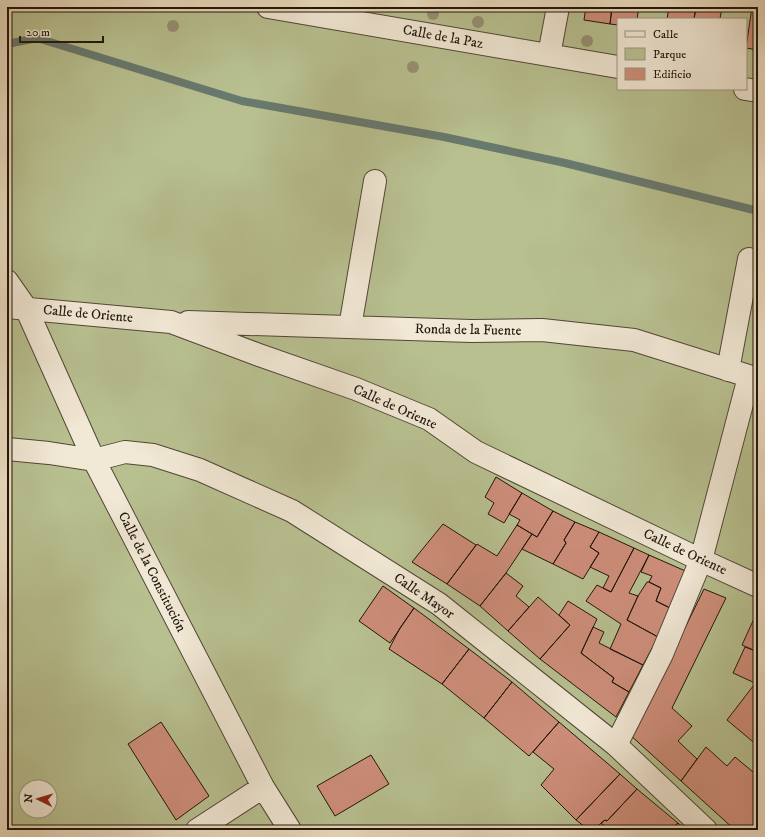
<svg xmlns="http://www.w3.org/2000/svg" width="765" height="837" font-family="'IM FELL DW Pica',serif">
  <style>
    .green { fill: #b8c090; stroke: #6c6a4e; fill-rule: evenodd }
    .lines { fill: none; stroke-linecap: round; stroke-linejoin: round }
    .stream { stroke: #68796e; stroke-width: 8 }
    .building { fill: #ce8e7a; stroke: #20150b }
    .street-casing { stroke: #524638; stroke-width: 24 }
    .street { stroke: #f1e8d5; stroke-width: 22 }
    .tree { fill: #988f75 }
    .labels { text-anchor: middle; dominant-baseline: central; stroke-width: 3; stroke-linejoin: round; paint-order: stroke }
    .street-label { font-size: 14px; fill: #20150b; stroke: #f1e8d5 }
  </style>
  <rect width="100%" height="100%" fill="#eadbbe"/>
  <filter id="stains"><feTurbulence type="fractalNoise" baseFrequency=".005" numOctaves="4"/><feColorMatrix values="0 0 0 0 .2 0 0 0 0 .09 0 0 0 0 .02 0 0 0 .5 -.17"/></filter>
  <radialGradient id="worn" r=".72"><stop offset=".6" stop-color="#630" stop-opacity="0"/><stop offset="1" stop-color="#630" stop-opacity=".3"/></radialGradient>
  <path class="green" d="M 7,7 L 758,7 L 758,830 L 7,830 ZM 618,19 L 746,19 L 746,89 L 618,89 ZM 26,787 L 50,787 L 50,811 L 26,811 Z"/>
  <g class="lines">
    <path class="stream" d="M 7,44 L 37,38 L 242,101 L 444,137 L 565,163 L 758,211"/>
  </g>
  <path class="building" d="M 507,7 L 524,7 L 524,9 Z
    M 586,7 L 612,7 L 610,24 L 584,20 Z
    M 612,7 L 639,7 L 637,19 L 618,19 L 618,25 L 610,24 Z
    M 669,7 L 696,7 L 694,19 L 667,19 Z
    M 696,7 L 722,7 L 720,19 L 694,19 Z
    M 752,7 L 758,7 L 758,50 L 746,48 Z
    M 496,477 L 522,493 L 504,523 L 488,514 L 494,503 L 485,497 Z
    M 522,493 L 553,511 L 537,537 L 517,525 L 520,520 L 509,514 Z
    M 553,511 L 575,522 L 564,540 L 566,543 L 553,564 L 522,549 L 532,534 L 537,537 Z
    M 575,522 L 599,532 L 590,547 L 599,553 L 583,579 L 553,564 L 566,543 L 564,540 Z
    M 443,524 L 476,545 L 447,584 L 412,562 Z
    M 517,525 L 532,534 L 506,573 L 480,606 L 447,584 L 477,544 L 497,556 Z
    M 599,532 L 634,548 L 611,592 L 603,588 L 609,576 L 590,567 L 599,553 L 590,547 Z
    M 634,548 L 649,555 L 629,593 L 638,596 L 627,620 L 658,637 L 643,665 L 610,649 L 621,624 L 586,601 L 597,585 L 611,592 Z
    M 649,555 L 690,573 L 672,609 L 656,601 L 661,588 L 649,582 L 652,576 L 641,572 Z
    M 506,573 L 523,586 L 516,596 L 529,607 L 508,631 L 480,606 Z
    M 647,582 L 649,582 L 661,588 L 656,601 L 672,609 L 658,637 L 627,620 L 638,596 Z
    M 383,586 L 414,608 L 390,643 L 359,621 Z
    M 704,589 L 726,598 L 672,708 L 692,726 L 678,741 L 697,759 L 681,781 L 629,734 L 660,679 Z
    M 538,597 L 570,625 L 540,659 L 508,631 Z
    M 568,601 L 597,619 L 581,653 L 614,678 L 612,682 L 629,692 L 616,717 L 540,659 L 570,625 L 559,615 Z
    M 414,608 L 469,649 L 442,684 L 389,649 L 400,628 Z
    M 757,612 L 758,613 L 758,652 L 742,645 Z
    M 593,627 L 604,632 L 599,643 L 643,665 L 629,692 L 612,682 L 614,678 L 581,653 Z
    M 745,647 L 758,652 L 758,681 L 755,683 L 733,673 Z
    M 469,649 L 512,682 L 484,718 L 442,684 Z
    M 757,681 L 758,681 L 758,746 L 727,720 Z
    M 512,682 L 559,722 L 529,756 L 484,718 Z
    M 161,722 L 209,796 L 176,820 L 128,744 Z
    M 559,722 L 620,774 L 576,820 L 541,785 L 554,769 L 533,752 Z
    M 706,747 L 727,766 L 735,757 L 758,776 L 758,830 L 735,830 L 681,781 Z
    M 371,755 L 389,784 L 335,816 L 317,786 Z
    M 620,774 L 637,789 L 607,821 L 605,820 L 593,830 L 589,830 L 576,820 Z
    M 637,789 L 678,823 L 670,830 L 609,830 L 601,823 L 605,820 L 607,821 Z
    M 678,823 L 686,830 L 670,830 Z"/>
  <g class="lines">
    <defs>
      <path id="street" d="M 268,7 L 618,67
        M 549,55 L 558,7
        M 745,89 L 758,91
        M 7,281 L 26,308 L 94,460 L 263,787 L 290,830
        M 7,307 L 171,322 L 259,355 L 356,389 L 429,419 L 476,452 L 701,560 L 758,586
        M 188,322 L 471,331 L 542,330 L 634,340 L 758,379
        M 350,327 L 375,181
        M 728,370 L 749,259
        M 7,449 L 49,453 L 94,460 L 125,452 L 153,455 L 200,470 L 292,511 L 439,604 L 616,745 L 706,830
        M 616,745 L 662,654 L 701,560 L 749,377
        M 197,830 L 263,787"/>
    </defs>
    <use href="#street" class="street-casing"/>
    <use href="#street" class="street"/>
  </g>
  <g class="tree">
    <circle cx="433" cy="14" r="6"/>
    <circle cx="478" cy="22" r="6"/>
    <circle cx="173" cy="26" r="6"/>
    <circle cx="587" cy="41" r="6"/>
    <circle cx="413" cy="67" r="6"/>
  </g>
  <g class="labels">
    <g class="street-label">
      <text transform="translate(443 37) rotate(10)">Calle de la Paz</text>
      <text transform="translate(88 314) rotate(5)">Calle de Oriente</text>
      <text transform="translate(468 330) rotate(1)">Ronda de la Fuente</text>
      <text transform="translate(395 407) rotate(24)">Calle de Oriente</text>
      <text transform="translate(685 552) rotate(25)">Calle de Oriente</text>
      <text transform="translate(152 572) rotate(63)">Calle de la Constitución</text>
      <text transform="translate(424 596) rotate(34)">Calle Mayor</text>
    </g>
  </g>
  <rect width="765" height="837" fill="none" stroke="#eadbbe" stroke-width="24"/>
  <rect x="8" y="8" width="749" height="821" fill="none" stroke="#20150b" stroke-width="2"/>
  <rect x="12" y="12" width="741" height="813" fill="none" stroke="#20150b"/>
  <rect x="617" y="18" width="130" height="72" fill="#f1e8d5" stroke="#9d9484"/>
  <rect x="625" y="31" width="20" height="6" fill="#f1e8d5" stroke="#9d9484"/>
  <text x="653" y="38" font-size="12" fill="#20150b">Calle</text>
  <rect x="625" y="48" width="20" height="12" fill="#b8c090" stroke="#9d9484"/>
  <text x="653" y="58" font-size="12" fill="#20150b">Parque</text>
  <rect x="625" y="68" width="20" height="12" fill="#ce8e7a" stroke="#9d9484"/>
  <text x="653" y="78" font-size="12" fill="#20150b">Edificio</text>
  <g transform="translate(38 799) rotate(275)"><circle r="19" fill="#f1e8d5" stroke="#9d9484"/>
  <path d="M0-3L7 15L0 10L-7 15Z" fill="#8f2418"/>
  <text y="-6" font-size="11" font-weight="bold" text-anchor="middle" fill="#20150b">N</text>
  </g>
  <path d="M20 36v6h83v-6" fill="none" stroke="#20150b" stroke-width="2"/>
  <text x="26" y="36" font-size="12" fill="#20150b" stroke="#f1e8d5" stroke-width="3" paint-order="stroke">20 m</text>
  <rect width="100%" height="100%" filter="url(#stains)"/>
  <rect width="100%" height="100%" fill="url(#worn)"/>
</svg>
